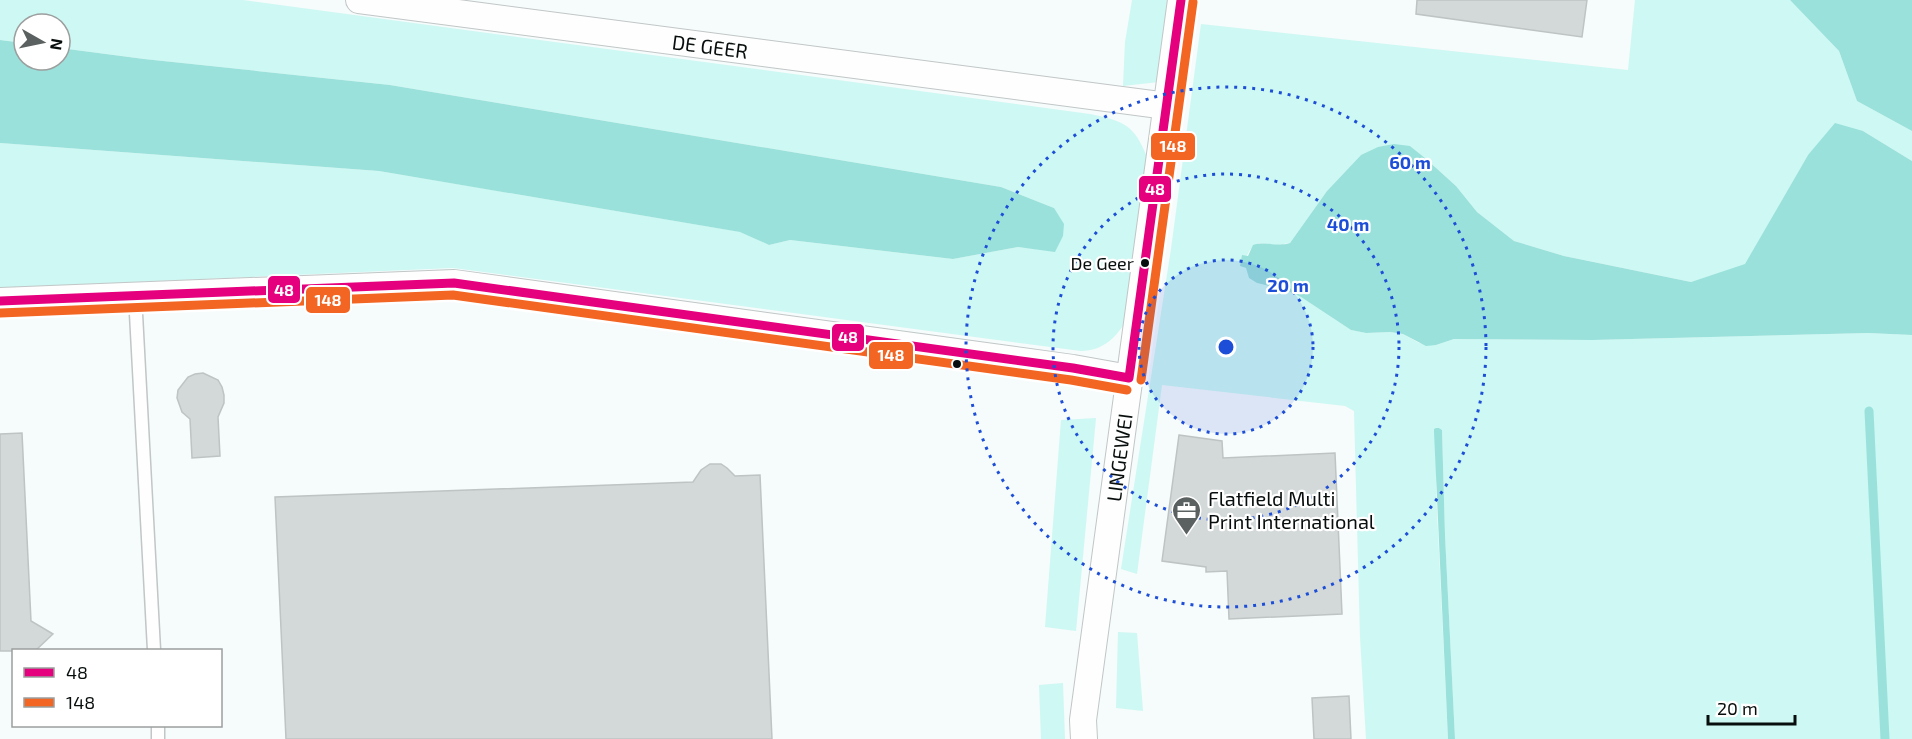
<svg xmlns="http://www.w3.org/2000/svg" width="1912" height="739" font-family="'Exo 2',sans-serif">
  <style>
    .green { fill: #cef8f3 }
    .water { fill: #9ae1db }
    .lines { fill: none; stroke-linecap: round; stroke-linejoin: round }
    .stream { stroke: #9ae1db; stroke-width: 9 }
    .building { fill: #d3d8d8; stroke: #bec3c3; stroke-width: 1.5 }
    .lane-casing { stroke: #c1c6c6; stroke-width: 15 }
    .street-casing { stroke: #c1c6c6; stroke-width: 28 }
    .lane { stroke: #fefefe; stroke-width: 12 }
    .street { stroke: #fefefe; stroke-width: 26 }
    .bus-1-casing { stroke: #fff; stroke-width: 14 }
    .bus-2-casing { stroke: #fff; stroke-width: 14 }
    .bus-1 { stroke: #e5007d; stroke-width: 9 }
    .bus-2 { stroke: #f26522; stroke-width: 9 }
    .ring { fill: none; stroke: #1d4ed8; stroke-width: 3; stroke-dasharray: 3 6 }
    .bus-dot { fill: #080e0d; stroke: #fff; stroke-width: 2 }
    .labels { text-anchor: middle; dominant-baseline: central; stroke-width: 4.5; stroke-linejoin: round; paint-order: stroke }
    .bus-label { font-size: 18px; fill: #080e0d; stroke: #fff; text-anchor: end }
    .street-label { font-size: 20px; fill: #080e0d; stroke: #fff }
    .poi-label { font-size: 20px; fill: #080e0d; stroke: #fff; text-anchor: start }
    .centre { fill: #1d4ed8; stroke: #fff; stroke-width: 3 }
    .ring-label { font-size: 18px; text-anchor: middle; font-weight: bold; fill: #1d4ed8; stroke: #fff; stroke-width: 4.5; stroke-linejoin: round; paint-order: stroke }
    .line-badge { stroke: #fff; stroke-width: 2 }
    .badge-label { font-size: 16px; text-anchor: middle; font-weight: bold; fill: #fff }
  </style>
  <rect width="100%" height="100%" fill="#f6fbfb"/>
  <path class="green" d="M 0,0 L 243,0 L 1090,114 C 1123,121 1134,124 1147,157 L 1127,319 C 1117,337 1103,351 1081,351 L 453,268 L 0,288 L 0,143 L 379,171 L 741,232 L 769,245 L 790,240 L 953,259 L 1018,247 L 1055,251 L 1054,208 L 1001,187 L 390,85 L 144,59 L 60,48 L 60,24 L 24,24 L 24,43 L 0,40 Z
    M 1132,0 L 1169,0 L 1159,82 L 1123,86 L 1125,42 Z
    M 1635,0 L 1790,0 L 1839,51 L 1857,101 L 1912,131 L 1912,161 L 1863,131 L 1808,155 L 1745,265 L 1691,282 L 1564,256 L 1514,241 L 1477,212 L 1456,186 L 1425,158 L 1410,146 L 1361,155 L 1327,191 L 1290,243 L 1277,245 L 1259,243 L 1250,250 L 1241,266 L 1246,268 L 1257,283 L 1288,291 L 1301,297 L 1351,330 L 1366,333 L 1390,332 L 1403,334 L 1419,343 L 1436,345 L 1454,339 L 1592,340 L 1868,333 L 1912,335 L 1912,739 L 1455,739 L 1445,535 L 1442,430 L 1439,428 L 1436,428 L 1436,490 L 1448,739 L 1366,739 L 1360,637 L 1354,411 L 1345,406 L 1162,385 L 1137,574 L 1121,569 L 1171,249 L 1201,24 L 1628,70 Z
    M 1096,418 L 1076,631 L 1045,627 L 1061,420 Z
    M 1118,632 L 1137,633 L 1143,711 L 1116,708 Z
    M 1063,683 L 1065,739 L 1041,739 L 1039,685 Z"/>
  <path class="water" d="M 1790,0 L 1912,0 L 1912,131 L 1857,101 L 1839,51 Z
    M 0,40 L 24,43 L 24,60 L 60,60 L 60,48 L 144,59 L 390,85 L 1001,187 L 1054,208 L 1064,224 L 1063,236 L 1055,252 L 1018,247 L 953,259 L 790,240 L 769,245 L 740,232 L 379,171 L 0,143 Z
    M 1835,123 L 1863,131 L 1912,161 L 1912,335 L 1868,333 L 1592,340 L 1454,339 L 1436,345 L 1426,346 L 1403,334 L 1390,332 L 1366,333 L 1351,330 L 1301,297 L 1288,291 L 1257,283 L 1249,278 L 1246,268 L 1240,266 L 1242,255 L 1248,256 L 1253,245 C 1265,241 1278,247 1290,243 L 1327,191 L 1361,155 L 1378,147 L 1394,144 L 1410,146 L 1425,158 L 1456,186 L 1477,212 L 1514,241 L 1564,256 L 1691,282 L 1745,264 L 1808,155 Z
    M 1436,428 L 1439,428 L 1442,430 L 1445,535 L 1455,739 L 1448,739 L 1434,432 L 1434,429 Z"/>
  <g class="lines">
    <path class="stream" d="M 1869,411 L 1885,739"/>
  </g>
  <path class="building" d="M 1417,0 L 1587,0 L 1582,37 L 1416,14 Z
    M 203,373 L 218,380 L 222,387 L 224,395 L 224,403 L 218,417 L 220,456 L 192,458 L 190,419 L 182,412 L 177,398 L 178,390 L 188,377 L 195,374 Z
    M 22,433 L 31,621 L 53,634 L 35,651 L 0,651 L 0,434 Z
    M 1179,435 L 1222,441 L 1223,458 L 1335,453 L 1342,614 L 1229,619 L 1227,571 L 1206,572 L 1206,567 L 1162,561 Z
    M 710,464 L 721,464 L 727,468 L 735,476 L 760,475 L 772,739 L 286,739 L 275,497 L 693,482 L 701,470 Z
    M 1349,696 L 1351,739 L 1314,739 L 1312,698 Z"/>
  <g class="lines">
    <defs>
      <path id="lane" d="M 135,295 L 154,650
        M 158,726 L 158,739"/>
      <g id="street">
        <path id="s1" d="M 359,0 L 1167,106"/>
        <path d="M 0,301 L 454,283 L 1073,368 L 1129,378"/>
        <path id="s2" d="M 1084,739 L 1083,720 L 1181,0"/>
      </g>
    </defs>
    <use href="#lane" class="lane-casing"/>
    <use href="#street" class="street-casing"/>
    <use href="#lane" class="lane"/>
    <use href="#street" class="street"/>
    <defs>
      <path id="bus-1" d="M 0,301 L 454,283 L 1073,368 L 1129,378
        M 1129,378 L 1181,0"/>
      <path id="bus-2" d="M 0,313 L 453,295 L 1071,380 L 1127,390
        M 1141,380 L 1193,2"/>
    </defs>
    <use href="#bus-1" class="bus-1-casing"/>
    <use href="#bus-2" class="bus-2-casing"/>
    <use href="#bus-1" class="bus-1"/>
    <use href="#bus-2" class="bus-2"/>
  </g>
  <circle cx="1226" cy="347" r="87" fill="#1d4ed8" fill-opacity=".12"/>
  <g class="ring">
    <circle cx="1226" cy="347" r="87"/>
    <circle cx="1226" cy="347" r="173"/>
    <circle cx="1226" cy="347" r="260"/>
  </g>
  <defs>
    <symbol id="office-pin" viewBox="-11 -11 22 30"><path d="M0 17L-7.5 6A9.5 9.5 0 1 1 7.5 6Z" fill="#5b6160" stroke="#fff"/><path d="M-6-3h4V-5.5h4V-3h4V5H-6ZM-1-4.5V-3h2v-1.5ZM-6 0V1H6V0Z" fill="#fff"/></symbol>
  </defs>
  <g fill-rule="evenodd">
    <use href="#office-pin" x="1170" y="494" width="33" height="45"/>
  </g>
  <g class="bus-dot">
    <circle cx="1145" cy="263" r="5"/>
    <circle cx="957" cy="364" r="5"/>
  </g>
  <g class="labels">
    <g class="bus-label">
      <text x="1134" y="263">De Geer</text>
    </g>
    <g class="street-label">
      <text stroke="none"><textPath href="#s1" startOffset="354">DE GEER</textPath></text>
      <text stroke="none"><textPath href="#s2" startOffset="284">LINGEWEI</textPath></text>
    </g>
    <g class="poi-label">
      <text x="1208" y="498">Flatfield Multi<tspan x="1208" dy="23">Print International</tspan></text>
    </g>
  </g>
  <circle cx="1226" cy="347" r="9" class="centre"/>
  <g class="ring-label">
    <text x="1410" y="169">60 m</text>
    <text x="1348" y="231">40 m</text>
    <text x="1288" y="292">20 m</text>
  </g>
  <g class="line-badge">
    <rect x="1150" y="132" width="46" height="29" rx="6" fill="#f26522"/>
    <rect x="1138" y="175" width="34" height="28" rx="6" fill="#e5007d"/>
    <rect x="267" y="275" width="34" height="29" rx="6" fill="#e5007d"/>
    <rect x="305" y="286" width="46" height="28" rx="6" fill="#f26522"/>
    <rect x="831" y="323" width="34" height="29" rx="6" fill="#e5007d"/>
    <rect x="868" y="341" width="46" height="29" rx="6" fill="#f26522"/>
  </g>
  <g class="badge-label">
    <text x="1173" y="152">148</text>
    <text x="1155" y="195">48</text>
    <text x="284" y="296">48</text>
    <text x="328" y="306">148</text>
    <text x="848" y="343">48</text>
    <text x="891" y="361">148</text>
  </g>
  <rect x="12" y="649" width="210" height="78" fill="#ffffff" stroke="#9c9f9e" stroke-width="1.5"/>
  <rect x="24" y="668" width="30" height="9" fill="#e5007d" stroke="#9c9f9e" stroke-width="1.5"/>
  <text x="66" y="679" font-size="18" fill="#080e0d">48</text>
  <rect x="24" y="698" width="30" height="9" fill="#f26522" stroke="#9c9f9e" stroke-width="1.5"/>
  <text x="66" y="709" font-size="18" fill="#080e0d">148</text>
  <g transform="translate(42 42) rotate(99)"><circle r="28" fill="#ffffff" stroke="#9c9f9e" stroke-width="1.5"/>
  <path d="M0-4.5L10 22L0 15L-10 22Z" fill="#5b6160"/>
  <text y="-9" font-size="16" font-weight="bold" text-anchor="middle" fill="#080e0d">N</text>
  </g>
  <path d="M1708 715v9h87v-9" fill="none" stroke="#080e0d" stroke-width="3"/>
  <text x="1717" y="715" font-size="18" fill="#080e0d" stroke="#ffffff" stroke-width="4.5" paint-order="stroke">20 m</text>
</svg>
